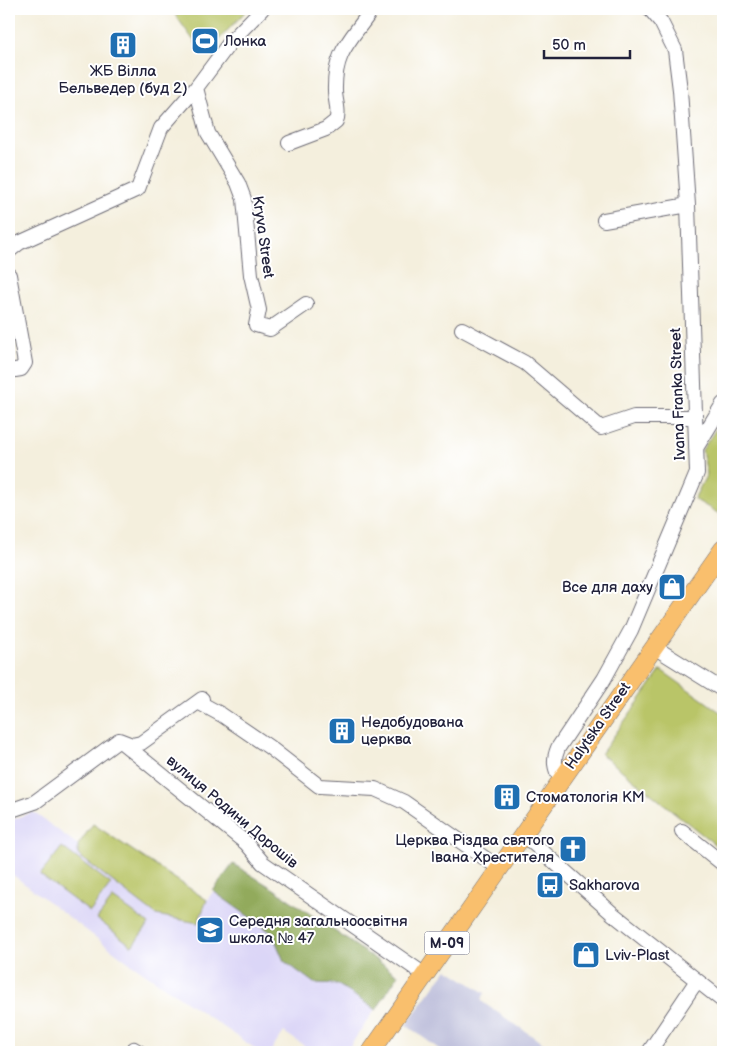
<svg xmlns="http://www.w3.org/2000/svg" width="732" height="1061" font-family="'Balsamiq Sans',sans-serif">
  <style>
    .built { fill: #dbd6f7 }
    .industrial { fill: #c1c2dd }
    .green { fill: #b9c567; stroke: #6e7451 }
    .forest { fill: #92aa5c; stroke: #5a664c }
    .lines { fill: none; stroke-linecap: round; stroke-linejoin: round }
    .minor-casing { stroke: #6c6a74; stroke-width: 16 }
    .major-casing { stroke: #6c6a74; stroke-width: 19 }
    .minor { stroke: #fff; stroke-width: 14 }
    .major { stroke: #f9bf6d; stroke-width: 18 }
    .labels { text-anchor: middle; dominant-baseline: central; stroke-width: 4; stroke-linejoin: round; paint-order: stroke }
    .shield { fill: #fff; stroke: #646476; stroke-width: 1 }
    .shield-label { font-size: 14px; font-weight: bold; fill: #22223b }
    .poi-label { font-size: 15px; fill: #22223b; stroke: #fff; text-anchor: start }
    .street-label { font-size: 15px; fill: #22223b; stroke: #fff }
  </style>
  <rect width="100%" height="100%" fill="#fff"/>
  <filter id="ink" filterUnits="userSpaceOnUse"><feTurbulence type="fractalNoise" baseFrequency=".02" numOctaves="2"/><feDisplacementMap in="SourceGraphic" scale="10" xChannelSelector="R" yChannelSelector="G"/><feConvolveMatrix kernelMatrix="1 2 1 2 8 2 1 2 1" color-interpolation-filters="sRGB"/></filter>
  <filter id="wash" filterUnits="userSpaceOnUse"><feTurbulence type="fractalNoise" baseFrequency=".0096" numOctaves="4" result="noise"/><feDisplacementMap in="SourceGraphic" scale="20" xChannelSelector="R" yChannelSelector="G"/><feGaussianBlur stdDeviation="1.12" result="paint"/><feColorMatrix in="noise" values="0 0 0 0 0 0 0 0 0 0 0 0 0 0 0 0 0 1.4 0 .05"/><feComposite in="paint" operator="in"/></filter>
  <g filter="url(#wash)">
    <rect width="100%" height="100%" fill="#f4efdd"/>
    <path class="built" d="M 33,812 L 78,845 L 93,824 L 207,900 L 233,864 L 274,889 L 398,975 L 346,1052 L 313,1052 L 284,1032 L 270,1052 L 260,1052 L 127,961 L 9,872 L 9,821 Z"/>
    <path class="industrial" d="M 447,969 L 485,993 L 481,1000 L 485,1004 L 544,1044 L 538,1052 L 443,1052 L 406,1025 Z"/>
    <path class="green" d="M 171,9 L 248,9 L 204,55 Z
      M 723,418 L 723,516 L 694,499 L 707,474 L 702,450 Z
      M 661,670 L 723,714 L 723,851 L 601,754 Z
      M 93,824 L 207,900 L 198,923 L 156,915 L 78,855 L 78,845 Z
      M 62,847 L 111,884 L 90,912 L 40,875 Z
      M 113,898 L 149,924 L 132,946 L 97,919 Z"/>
    <path class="forest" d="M 233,864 L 274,889 L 398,975 L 376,1010 L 337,984 L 314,983 L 284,961 L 272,933 L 213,891 Z"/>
  </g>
  <g filter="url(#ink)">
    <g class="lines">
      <defs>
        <path id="minor" d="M 262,9 L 231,41 L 196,88 L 208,133 L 238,183 L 244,199 L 251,275 L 259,310 L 256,325 L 270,329 L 306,304
          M 289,143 L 326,129 L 336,121 C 340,112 335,100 335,91 C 334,54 348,43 368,15 L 369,9
          M 604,220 L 688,205
          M 9,251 L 19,243 L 138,189 L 161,128 L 196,88
          M 9,275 L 25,363 L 21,369 L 9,371
          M 462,329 L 525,363 L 601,428 L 634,417 L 695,417
          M 696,448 L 723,404
          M 654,647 L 723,690
          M 198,702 L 222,715 L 269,747 L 319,786 L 375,789 L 404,802 L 499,868
          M 119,740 L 246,843 L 263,863 L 425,975
          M 561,780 C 554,768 553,760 558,748 L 604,679 L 631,630 L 697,473 L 688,205 L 680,90 L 675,50 L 661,22 L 650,9
          M 9,811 L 35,802 L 119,740 L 132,745 L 141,743 L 202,699
          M 682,831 L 723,864
          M 524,835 L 613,914 L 723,1001
          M 131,1052 L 134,1049 L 139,1052
          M 649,1052 L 696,982"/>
        <path id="major" d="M 371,1052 L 723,549"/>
      </defs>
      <use href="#minor" class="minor-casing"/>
      <use href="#major" class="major-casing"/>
      <use href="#minor" class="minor"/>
      <use href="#major" class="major"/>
    </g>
  </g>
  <defs>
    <symbol id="stadium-square" viewBox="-11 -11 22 22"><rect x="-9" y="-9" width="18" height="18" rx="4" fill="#1f6fb2" stroke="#fff"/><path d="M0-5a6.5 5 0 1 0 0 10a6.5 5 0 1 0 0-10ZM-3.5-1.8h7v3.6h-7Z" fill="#fff"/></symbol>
    <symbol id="building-square" viewBox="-11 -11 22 22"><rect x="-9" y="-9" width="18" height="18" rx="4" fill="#1f6fb2" stroke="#fff"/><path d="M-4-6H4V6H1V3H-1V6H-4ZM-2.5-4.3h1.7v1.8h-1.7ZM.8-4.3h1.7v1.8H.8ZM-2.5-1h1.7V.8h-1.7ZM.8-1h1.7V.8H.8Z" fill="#fff"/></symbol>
    <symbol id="shop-square" viewBox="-11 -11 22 22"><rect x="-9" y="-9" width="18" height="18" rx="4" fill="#1f6fb2" stroke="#fff"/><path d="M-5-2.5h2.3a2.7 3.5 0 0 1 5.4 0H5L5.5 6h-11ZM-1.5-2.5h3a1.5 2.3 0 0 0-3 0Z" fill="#fff"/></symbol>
    <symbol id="church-square" viewBox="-11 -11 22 22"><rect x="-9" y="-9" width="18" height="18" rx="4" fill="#1f6fb2" stroke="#fff"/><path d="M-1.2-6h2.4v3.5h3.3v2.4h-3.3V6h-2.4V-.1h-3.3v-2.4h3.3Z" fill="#fff"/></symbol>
    <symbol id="bus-square" viewBox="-11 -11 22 22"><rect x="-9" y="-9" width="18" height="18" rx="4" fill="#1f6fb2" stroke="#fff"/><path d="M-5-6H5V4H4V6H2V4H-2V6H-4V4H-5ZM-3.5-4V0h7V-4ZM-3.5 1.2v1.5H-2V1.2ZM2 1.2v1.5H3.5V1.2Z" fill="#fff"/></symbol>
    <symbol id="school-square" viewBox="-11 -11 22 22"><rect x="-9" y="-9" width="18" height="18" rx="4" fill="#1f6fb2" stroke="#fff"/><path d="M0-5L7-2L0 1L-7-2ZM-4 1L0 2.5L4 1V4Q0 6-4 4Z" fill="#fff"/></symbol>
  </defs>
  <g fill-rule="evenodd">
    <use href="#stadium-square" x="189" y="25" width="32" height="32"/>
    <use href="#building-square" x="107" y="29" width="32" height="32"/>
    <use href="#shop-square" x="656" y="571" width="32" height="32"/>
    <use href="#building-square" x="326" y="715" width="32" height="32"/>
    <use href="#building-square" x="491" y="781" width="32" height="32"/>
    <use href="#church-square" x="557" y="833" width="32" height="32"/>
    <use href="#bus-square" x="534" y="869" width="32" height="32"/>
    <use href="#school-square" x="194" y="914" width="32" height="32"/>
    <use href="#shop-square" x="570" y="939" width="32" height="32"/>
  </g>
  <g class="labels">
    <rect class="shield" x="424.5" y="931.5" width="45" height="23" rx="4"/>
    <g class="shield-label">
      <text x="447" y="943">М-09</text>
    </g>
    <g class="poi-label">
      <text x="224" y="41">Лонка</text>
      <text x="123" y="71" text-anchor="middle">ЖБ Вілла<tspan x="123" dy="17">Бельведер (буд 2)</tspan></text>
      <text x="653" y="587" text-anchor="end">Все для даху</text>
      <text x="361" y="722">Недобудована<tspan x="361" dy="17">церква</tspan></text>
      <text x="526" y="797">Стоматологія KM</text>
      <text x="554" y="840" text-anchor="end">Церква Різдва святого<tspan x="554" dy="17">Івана Хрестителя</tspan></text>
      <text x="569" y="885">Sakharova</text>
      <text x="229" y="921">Середня загальноосвітня<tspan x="229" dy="17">школа № 47</tspan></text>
      <text x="605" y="955">Lviv-Plast</text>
    </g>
    <g class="street-label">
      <text transform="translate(263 237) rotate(82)">Kryva Street</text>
      <text transform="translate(678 394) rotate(-92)">Ivana Franka Street</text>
      <text transform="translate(598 726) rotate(-55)">Halytska Street</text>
      <text transform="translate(232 812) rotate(40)">вулиця Родини Дорошів</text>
    </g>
  </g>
  <rect width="732" height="1061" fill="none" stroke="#fff" stroke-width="30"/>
  <path d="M544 50v8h86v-8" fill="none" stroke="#22223b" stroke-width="2.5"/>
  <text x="552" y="50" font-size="15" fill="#22223b" stroke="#ffffff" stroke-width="4" paint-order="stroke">50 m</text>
</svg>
